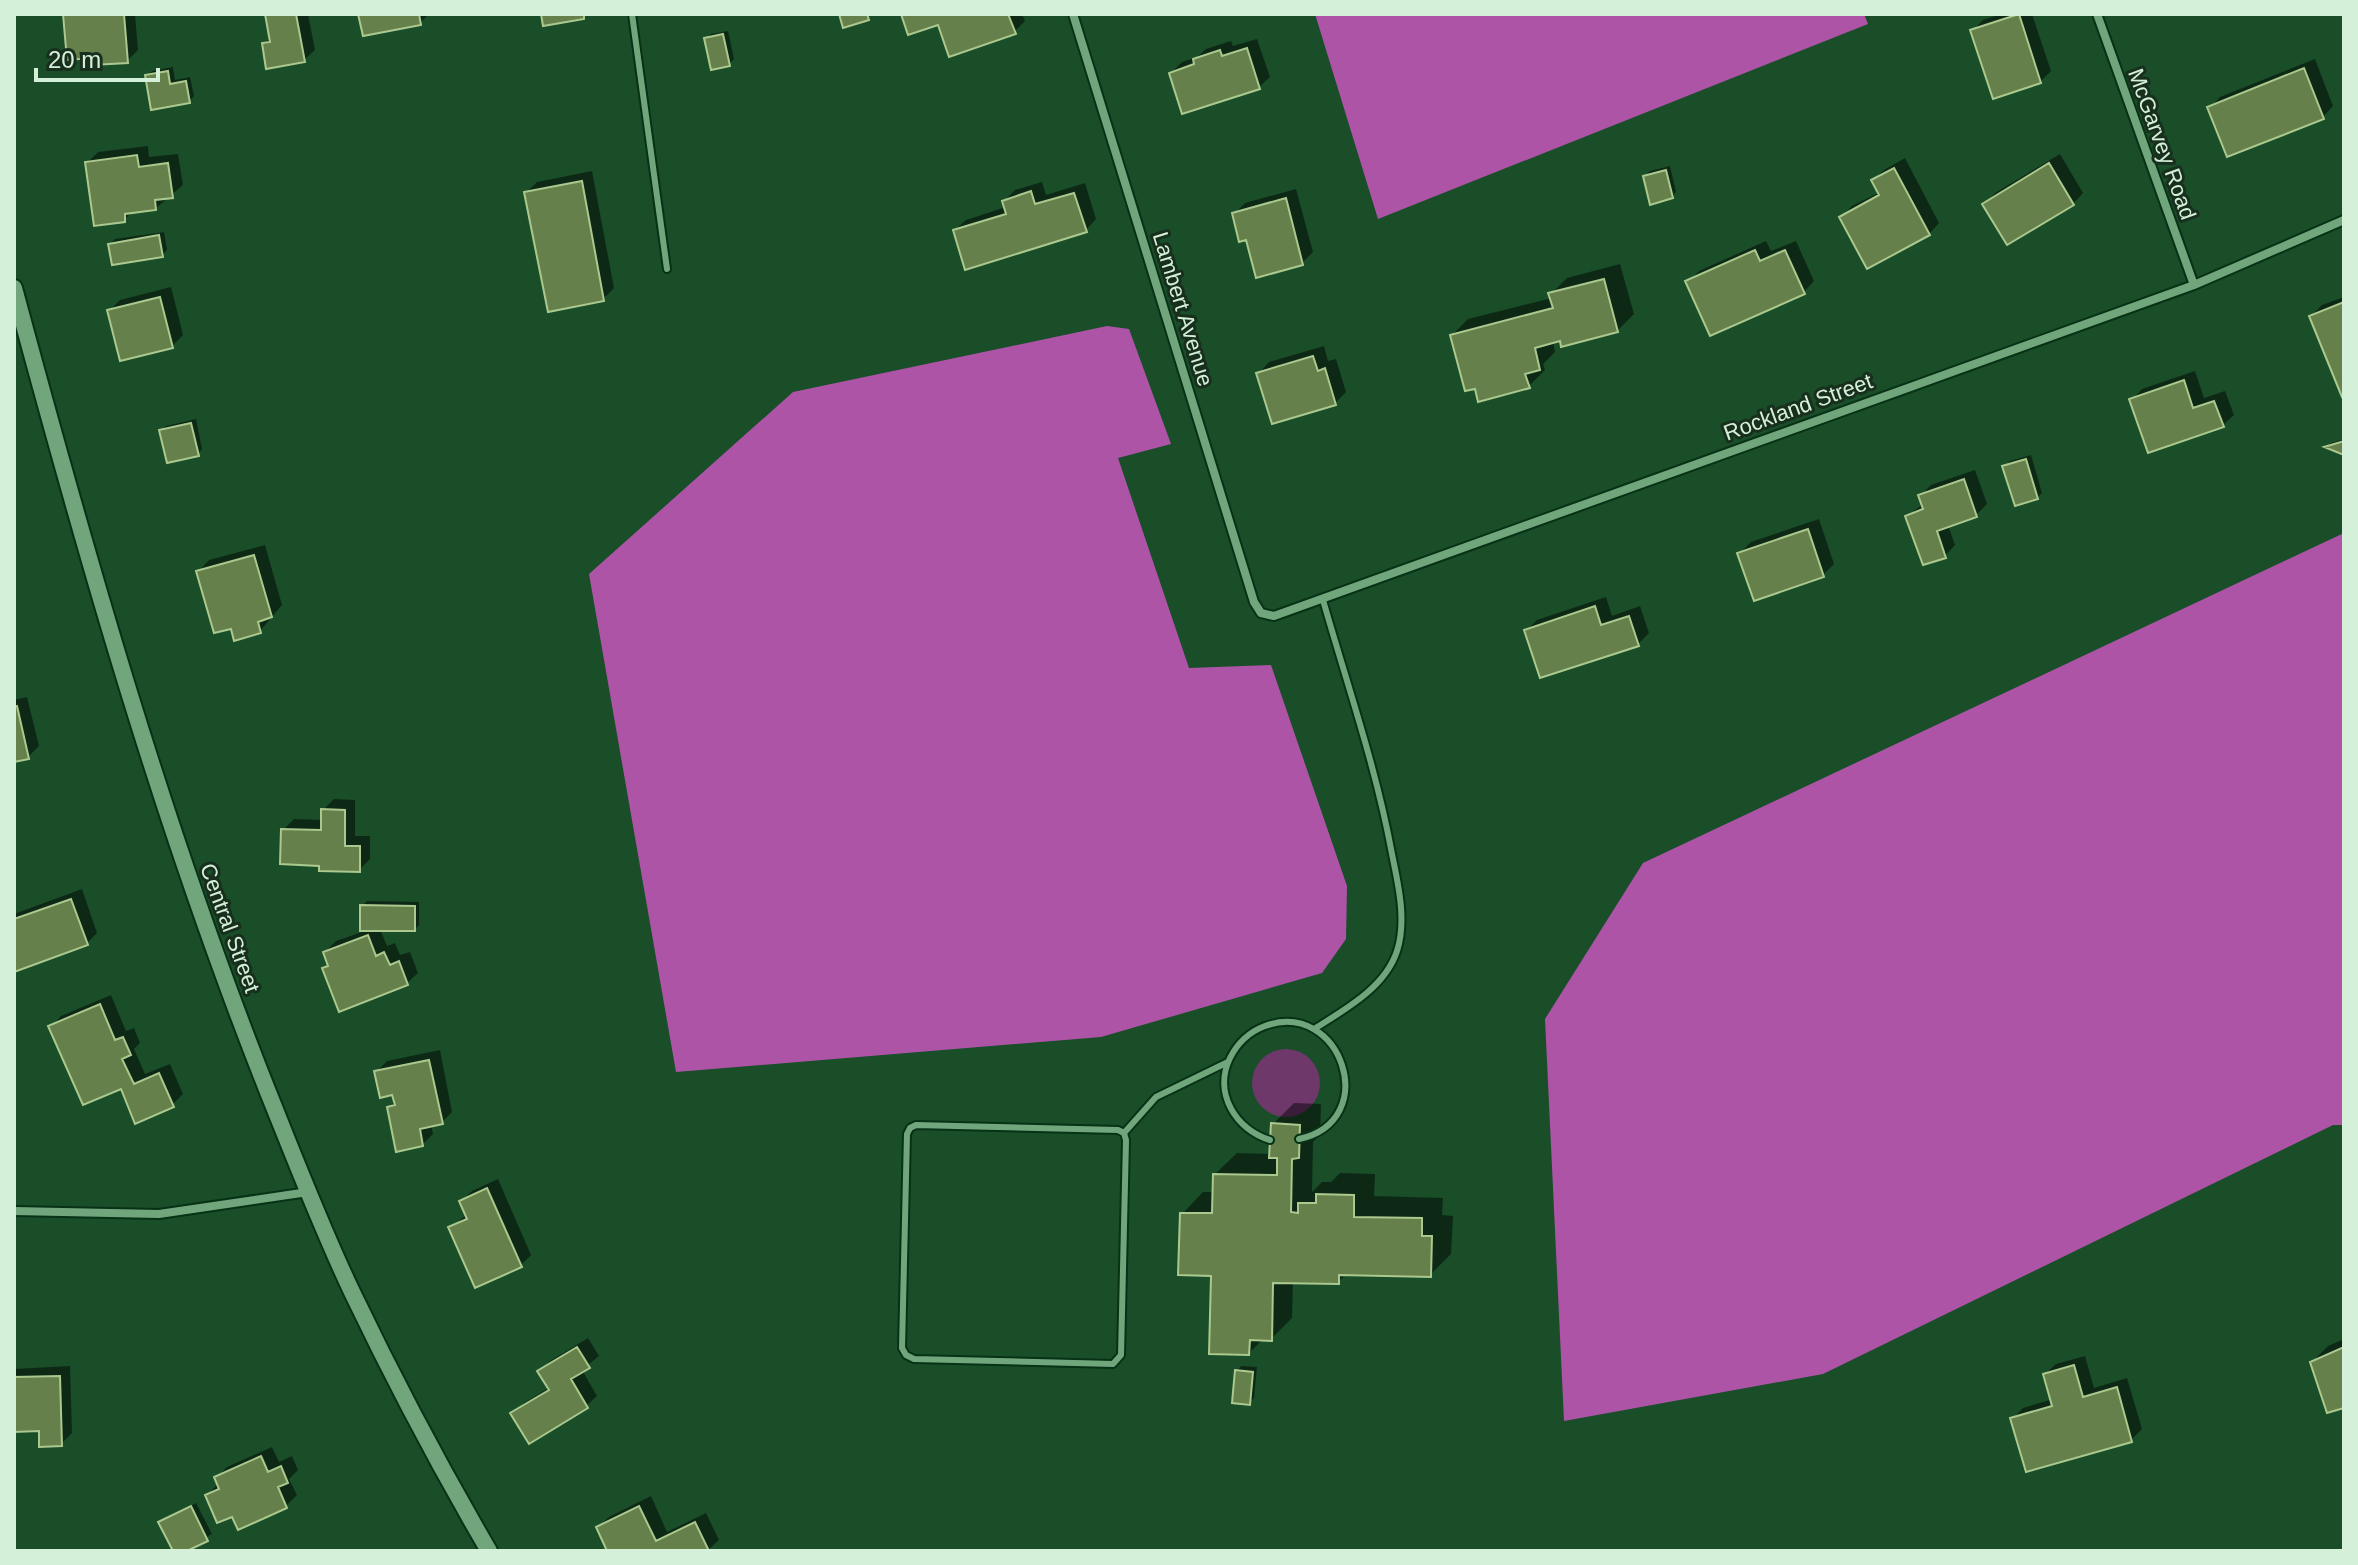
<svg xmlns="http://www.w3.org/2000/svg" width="2358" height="1565" font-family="Helvetica,sans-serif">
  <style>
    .green { fill: #6e386a }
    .forest { fill: #ad54a7 }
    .shadow { fill: #0007 }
    .building { fill: #65804a; stroke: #abc88e; stroke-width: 2 }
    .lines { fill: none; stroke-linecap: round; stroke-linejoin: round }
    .lane-casing { stroke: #083216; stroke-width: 10 }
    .street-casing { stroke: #083216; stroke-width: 12 }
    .secondary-casing { stroke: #083216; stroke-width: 20 }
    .lane { stroke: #71a67c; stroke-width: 6 }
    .street { stroke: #71a67c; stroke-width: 8 }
    .secondary { stroke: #71a67c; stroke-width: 16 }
    .labels { text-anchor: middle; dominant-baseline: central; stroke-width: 6; stroke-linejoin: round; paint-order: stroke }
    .street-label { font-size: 22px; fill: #d5f0d9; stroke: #192f1d }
  </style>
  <rect width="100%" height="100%" fill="#194e29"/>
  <path class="green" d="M1252 1083a34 34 0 1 1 68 0a34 34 0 1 1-68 0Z"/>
  <path class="forest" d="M 1315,14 L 1864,14 L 1868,24 L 1378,219 Z
    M 1107,326 L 1129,329 L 1171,444 L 1118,458 L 1189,668 L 1271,665 L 1347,886 L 1346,939 L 1322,973 L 1101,1037 L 676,1072 L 589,574 L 793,392 Z
    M 2344,533 L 2344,1125 L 2333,1125 L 1823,1374 L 1564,1421 L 1545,1019 L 1643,863 Z"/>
  <path class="shadow" d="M 65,14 L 135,14 L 138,50 L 127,61 L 94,56 Z
    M 267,14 L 308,14 L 315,50 L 304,60 L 264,44 L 271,37 Z
    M 360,14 L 429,14 L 420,23 Z
    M 903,14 L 1022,14 L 1025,21 L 1014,32 L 939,22 Z
    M 2001,14 L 2032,14 L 2051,71 L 2040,82 L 1973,30 L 1983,20 Z
    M 728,31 L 734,59 L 729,64 L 706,39 L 711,34 Z
    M 1257,39 L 1270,77 L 1259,87 L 1171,73 L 1182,62 L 1197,57 L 1206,49 L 1231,41 L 1233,46 Z
    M 2315,59 L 2333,106 L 2323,117 L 2210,108 L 2220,97 Z
    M 173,67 L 175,80 L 190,77 L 194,96 L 189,101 L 147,76 L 152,71 Z
    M 148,146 L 149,157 L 178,154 L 183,185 L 155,209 L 133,211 L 124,220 L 87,163 L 98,152 Z
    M 2060,154 L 2083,193 L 2073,204 L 1985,204 L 1995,193 Z
    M 1905,158 L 1939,223 L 1929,234 L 1841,217 L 1852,206 L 1880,192 L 1873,180 L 1884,170 Z
    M 1670,166 L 1676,192 L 1672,197 L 1645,176 L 1650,171 Z
    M 592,171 L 614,288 L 603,299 L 527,192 L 537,182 Z
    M 1042,182 L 1046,195 L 1085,183 L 1096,219 L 1086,230 L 955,230 L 966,220 L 1006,207 L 1004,201 L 1015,190 Z
    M 1296,189 L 1313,252 L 1302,263 L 1247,238 L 1234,214 L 1245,203 Z
    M 164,232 L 167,250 L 162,255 L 110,244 L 115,239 Z
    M 1766,241 L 1771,251 L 1796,241 L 1814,281 L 1804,292 L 1688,282 L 1699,271 Z
    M 1620,264 L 1634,314 L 1617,331 L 1553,341 L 1555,352 L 1543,364 L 1545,370 L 1528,387 L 1476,386 L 1452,335 L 1468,319 L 1552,298 L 1551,294 L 1567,278 Z
    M 171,287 L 183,335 L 172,346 L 109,311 L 120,300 Z
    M 2344,297 L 2344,394 L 2311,316 L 2322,305 Z
    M 1324,346 L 1328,361 L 1336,359 L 1346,392 L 1335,403 L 1259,373 L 1269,362 Z
    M 2195,371 L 2204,398 L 2225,391 L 2234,415 L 2223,425 L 2132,400 L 2142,389 Z
    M 196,419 L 202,449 L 198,454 L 161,430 L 166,426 Z
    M 2344,439 L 2344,453 L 2327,446 L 2331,443 Z
    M 2031,455 L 2042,493 L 2037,498 L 2005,466 L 2010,461 Z
    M 1975,470 L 1987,504 L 1976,515 L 1948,525 L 1955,545 L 1945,556 L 1907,516 L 1923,504 L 1920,496 L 1931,485 Z
    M 1819,519 L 1834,564 L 1823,575 L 1740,553 L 1751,542 Z
    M 265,545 L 282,605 L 260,631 L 232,626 L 199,571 L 209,560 Z
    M 1606,597 L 1612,616 L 1640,606 L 1649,633 L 1638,644 L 1526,631 L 1537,620 Z
    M 27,697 L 39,746 L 28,757 L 14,760 L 14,700 Z
    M 334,799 L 355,800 L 355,836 L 370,836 L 370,859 L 359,870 L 321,864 L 283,830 L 294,819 L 323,820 L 323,810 Z
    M 82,889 L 97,933 L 86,944 L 14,970 L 14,914 Z
    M 367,901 L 419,902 L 419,925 L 414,930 L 380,929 L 387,946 L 395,943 L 400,955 L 410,952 L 418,973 L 407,983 L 325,969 L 330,964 L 325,952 L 336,941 L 362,932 L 362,906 Z
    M 111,995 L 126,1031 L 134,1028 L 140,1043 L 134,1049 L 145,1074 L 170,1064 L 183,1094 L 172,1105 L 122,1087 L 51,1027 L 61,1016 Z
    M 440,1050 L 452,1112 L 442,1122 L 431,1124 L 433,1134 L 422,1145 L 389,1107 L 396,1101 L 394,1093 L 376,1072 L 387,1061 Z
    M 1294,1103 L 1321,1104 L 1320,1135 L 1313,1142 L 1312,1192 L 1322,1182 L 1331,1182 L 1340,1173 L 1375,1174 L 1374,1196 L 1443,1198 L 1442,1215 L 1453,1216 L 1451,1254 L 1430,1275 L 1348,1273 L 1338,1282 L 1293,1281 L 1292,1318 L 1271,1339 L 1263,1339 L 1249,1353 L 1213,1274 L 1182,1214 L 1203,1192 L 1215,1192 L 1215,1174 L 1237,1153 L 1272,1154 L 1273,1124 Z
    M 498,1179 L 531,1255 L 521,1265 L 451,1228 L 467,1214 L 461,1201 L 472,1191 Z
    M 588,1338 L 599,1356 L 582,1370 L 597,1396 L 586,1406 L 513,1414 L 524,1403 L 550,1387 L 540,1371 L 550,1361 Z
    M 2344,1339 L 2344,1405 L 2312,1362 L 2328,1346 Z
    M 2085,1356 L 2094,1388 L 2127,1378 L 2142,1429 L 2131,1440 L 2012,1419 L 2023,1408 L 2053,1399 L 2045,1374 L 2056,1364 Z
    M 70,1366 L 72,1433 L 61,1444 L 41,1429 L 14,1430 L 14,1369 Z
    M 1241,1366 L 1257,1367 L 1254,1398 L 1249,1403 L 1237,1371 Z
    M 272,1447 L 279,1462 L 292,1456 L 298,1470 L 289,1479 L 297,1495 L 286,1506 L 233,1514 L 207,1495 L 217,1485 L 217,1477 L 227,1467 Z
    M 651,1496 L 667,1532 L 706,1513 L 719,1540 L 707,1551 L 610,1551 L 598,1527 L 609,1517 Z
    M 196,1503 L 212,1534 L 183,1551 L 175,1551 L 161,1523 Z"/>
  <path class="building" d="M 63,14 L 124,14 L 128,63 L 92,65 L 92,58 L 67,60 Z
    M 265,14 L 296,14 L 305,62 L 266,69 L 262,43 L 270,42 Z
    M 358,14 L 419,14 L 421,25 L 363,36 Z
    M 541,14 L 584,14 L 584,19 L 543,26 Z
    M 839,14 L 867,14 L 869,20 L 843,28 Z
    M 901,14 L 1008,14 L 1016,34 L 949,57 L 938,25 L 908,35 Z
    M 2019,14 L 2041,83 L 1993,99 L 1970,30 Z
    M 723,34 L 730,66 L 711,70 L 704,38 Z
    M 1247,48 L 1260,89 L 1182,114 L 1169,73 L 1194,64 L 1193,59 L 1220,50 L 1222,56 Z
    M 2304,68 L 2324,119 L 2227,157 L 2207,107 Z
    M 168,71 L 170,84 L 186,81 L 190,103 L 151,110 L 145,75 Z
    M 137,155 L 139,167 L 168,163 L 173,198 L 155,200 L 156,210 L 125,214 L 125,222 L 94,226 L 85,162 Z
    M 2049,163 L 2074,205 L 2007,245 L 1982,204 Z
    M 1894,168 L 1930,235 L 1867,269 L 1839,217 L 1879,195 L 1871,180 Z
    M 1666,170 L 1673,198 L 1650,205 L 1643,176 Z
    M 582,181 L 604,301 L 548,312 L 524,192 Z
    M 1031,191 L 1035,204 L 1074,193 L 1087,232 L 965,270 L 953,230 L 1006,214 L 1002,201 Z
    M 1286,198 L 1303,265 L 1256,278 L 1246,240 L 1239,242 L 1232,213 Z
    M 159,235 L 163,257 L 112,265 L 108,244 Z
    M 1755,250 L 1760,261 L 1785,250 L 1805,294 L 1710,336 L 1685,281 Z
    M 1604,279 L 1618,332 L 1561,347 L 1560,341 L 1535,348 L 1540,370 L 1525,374 L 1530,388 L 1478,402 L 1475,389 L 1465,391 L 1450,335 L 1553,308 L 1548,293 Z
    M 160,297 L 173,348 L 120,361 L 107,310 Z
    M 2344,302 L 2344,396 L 2342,397 L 2309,316 Z
    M 1313,356 L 1318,371 L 1325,368 L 1336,405 L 1272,424 L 1256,373 Z
    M 2184,380 L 2193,408 L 2214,401 L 2224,427 L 2148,453 L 2129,399 Z
    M 191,423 L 199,456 L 167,463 L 159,430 Z
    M 2344,441 L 2344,455 L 2324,447 Z
    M 2026,459 L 2038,499 L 2015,506 L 2002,466 Z
    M 1964,479 L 1977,517 L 1937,531 L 1946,558 L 1923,565 L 1905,516 L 1923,509 L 1918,495 Z
    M 1808,529 L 1824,577 L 1754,601 L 1737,553 Z
    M 254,555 L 272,617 L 258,622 L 261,633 L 234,641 L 231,629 L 214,633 L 196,571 Z
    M 1595,606 L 1601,625 L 1629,616 L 1639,646 L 1540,678 L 1524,630 Z
    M 17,706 L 29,759 L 14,762 L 14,707 Z
    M 321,809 L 345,810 L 345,846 L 360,846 L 360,872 L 319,871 L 319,866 L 280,864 L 281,829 L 321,830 Z
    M 71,899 L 88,945 L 14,972 L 14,919 Z
    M 360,905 L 415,906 L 415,931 L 360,931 Z
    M 368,935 L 376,956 L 384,952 L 390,965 L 399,961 L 408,985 L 339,1012 L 322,968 L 328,966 L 323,952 Z
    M 100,1004 L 115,1040 L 123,1037 L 131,1055 L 122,1059 L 134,1084 L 159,1073 L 174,1107 L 135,1124 L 121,1089 L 83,1105 L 48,1026 Z
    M 429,1060 L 443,1124 L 420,1129 L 423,1146 L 396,1152 L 387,1107 L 395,1105 L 392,1095 L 380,1098 L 374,1071 Z
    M 1271,1123 L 1300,1125 L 1299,1158 L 1292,1159 L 1291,1212 L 1298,1213 L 1298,1203 L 1316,1203 L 1316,1194 L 1354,1195 L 1354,1217 L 1422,1218 L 1422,1236 L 1432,1236 L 1431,1277 L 1339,1275 L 1339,1284 L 1273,1283 L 1272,1341 L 1250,1340 L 1249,1355 L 1209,1354 L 1211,1276 L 1178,1275 L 1180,1213 L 1212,1213 L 1213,1174 L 1277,1175 L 1277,1158 L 1269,1158 Z
    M 487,1188 L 522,1267 L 475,1288 L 448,1227 L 467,1219 L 459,1201 Z
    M 577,1347 L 590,1368 L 571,1379 L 588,1408 L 529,1444 L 510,1413 L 549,1390 L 537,1371 Z
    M 2344,1347 L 2344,1408 L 2327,1413 L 2310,1362 Z
    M 2074,1365 L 2083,1397 L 2117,1387 L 2132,1442 L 2026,1472 L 2010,1418 L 2052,1406 L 2043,1374 Z
    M 1235,1370 L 1253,1372 L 1250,1405 L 1232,1403 Z
    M 60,1376 L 62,1446 L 39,1447 L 39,1431 L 14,1432 L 14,1377 Z
    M 261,1456 L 268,1472 L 281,1466 L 288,1483 L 278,1487 L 287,1508 L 238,1530 L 232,1517 L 217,1523 L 205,1495 L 219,1489 L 214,1477 Z
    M 191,1506 L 208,1541 L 187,1551 L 173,1551 L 158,1522 Z
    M 639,1506 L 656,1541 L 695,1522 L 709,1551 L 607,1551 L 596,1527 Z"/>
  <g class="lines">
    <defs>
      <path id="lane" d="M 632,14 L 667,269
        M 1314,1029 C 1344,1010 1385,988 1397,951 C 1407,920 1398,884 1392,854 C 1376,767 1347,684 1323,600
        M 1124,1133 L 1126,1140 L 1121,1355 L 1113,1364 L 914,1359 L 906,1355 L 902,1348 L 907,1134 L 910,1128 L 916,1125 L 1118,1130 L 1124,1133 L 1156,1097 L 1228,1062
        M 1270,1140 C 1236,1130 1213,1093 1230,1058 C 1238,1042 1249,1032 1265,1026 C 1341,998 1383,1121 1299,1139"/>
      <path id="street" d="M 1073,14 L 1254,602 L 1261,613 L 1274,616 L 2194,285 L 2344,220
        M 2097,14 L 2194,285
        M 14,1211 L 159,1214 L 308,1192"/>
      <path id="secondary" d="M 14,288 C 87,559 164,830 268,1092 C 295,1159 321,1227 352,1292 C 394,1380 440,1467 489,1551"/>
    </defs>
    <use href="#lane" class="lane-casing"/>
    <use href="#street" class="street-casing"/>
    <use href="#secondary" class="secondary-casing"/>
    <use href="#lane" class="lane"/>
    <use href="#street" class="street"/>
    <use href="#secondary" class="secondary"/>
  </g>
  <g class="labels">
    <g class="street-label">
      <text transform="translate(2162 144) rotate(70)">McGarvey Road</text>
      <text transform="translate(1183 309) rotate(73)">Lambert Avenue</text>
      <text transform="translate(1798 407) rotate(-20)">Rockland Street</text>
      <text transform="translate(230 928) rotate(70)">Central Street</text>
    </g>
  </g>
  <rect width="2358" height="1565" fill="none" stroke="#d5f0d9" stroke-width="32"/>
  <path d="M36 68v12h122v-12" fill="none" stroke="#d5f0d9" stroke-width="4"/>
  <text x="48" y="68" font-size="24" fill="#d5f0d9" stroke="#192f1d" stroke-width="6" paint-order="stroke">20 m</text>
</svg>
